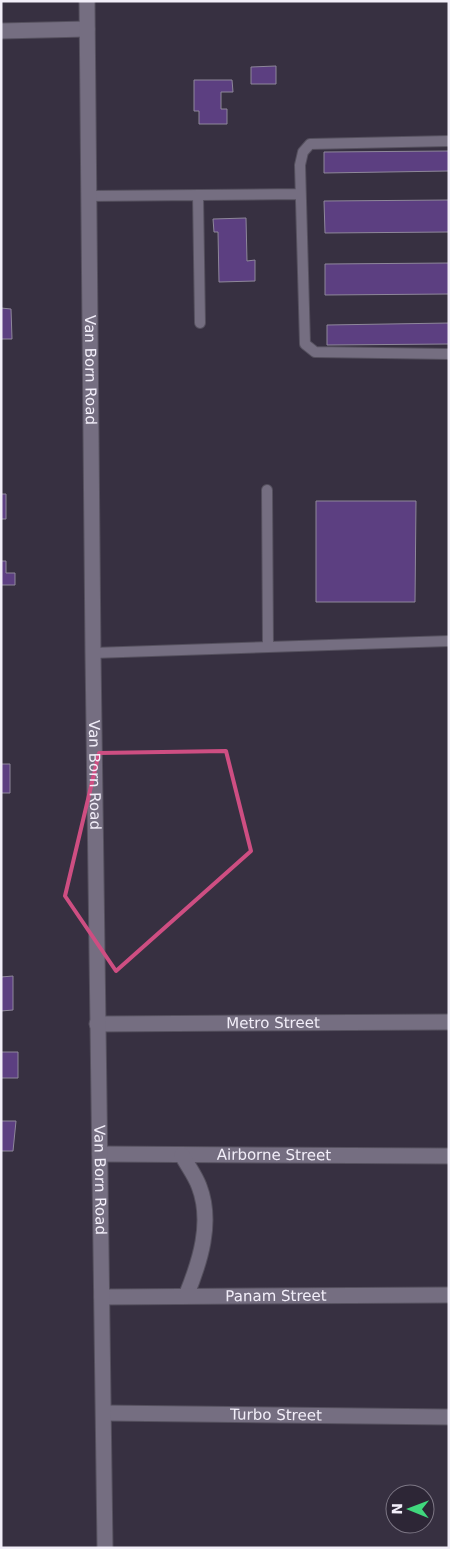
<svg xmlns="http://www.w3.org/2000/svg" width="450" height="1549" font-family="'DejaVu Sans',sans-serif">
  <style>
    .building { fill: #5c3f81; stroke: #8e879a }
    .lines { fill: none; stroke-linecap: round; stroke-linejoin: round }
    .lane-casing { stroke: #55505e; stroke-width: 12 }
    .street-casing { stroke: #55505e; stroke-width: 17 }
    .secondary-casing { stroke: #55505e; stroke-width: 17 }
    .lane { stroke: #756e81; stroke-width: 10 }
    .street { stroke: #756e81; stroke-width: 15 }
    .secondary { stroke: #756e81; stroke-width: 15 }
    .marked { fill: none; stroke: #ce4e82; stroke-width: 4; stroke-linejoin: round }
    .labels { text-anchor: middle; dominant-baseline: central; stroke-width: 4.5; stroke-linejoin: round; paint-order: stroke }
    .street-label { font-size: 15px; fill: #f2eef9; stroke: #2d2636 }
  </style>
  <rect width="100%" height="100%" fill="#373041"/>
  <path class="building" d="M 276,66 L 276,84 L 251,84 L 251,67 Z
    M 194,80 L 232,80 L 233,92 L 221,92 L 221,109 L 227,109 L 227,124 L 199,124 L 199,111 L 194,111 Z
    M 449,151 L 449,171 L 324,173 L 324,152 Z
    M 449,200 L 449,232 L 325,233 L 324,201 Z
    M 246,218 L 247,261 L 255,260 L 255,281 L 219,282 L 218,232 L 214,232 L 213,219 Z
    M 449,263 L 449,294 L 325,295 L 325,264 Z
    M 1,308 L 11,309 L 12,339 L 1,339 Z
    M 449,323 L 449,344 L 327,345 L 327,325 Z
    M 1,494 L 6,494 L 6,519 L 1,519 Z
    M 316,501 L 416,501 L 415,602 L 316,602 Z
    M 1,561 L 6,561 L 6,573 L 15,573 L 15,585 L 1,585 Z
    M 1,764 L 10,764 L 10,793 L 1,793 Z
    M 13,976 L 13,1010 L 1,1011 L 1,977 Z
    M 1,1052 L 18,1052 L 18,1078 L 1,1078 Z
    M 1,1121 L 16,1121 L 13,1151 L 1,1151 Z"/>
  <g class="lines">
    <defs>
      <path id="lane" d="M 449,141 L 310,144 L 303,152 L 300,165 L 305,344 L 315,352 L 449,354
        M 198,195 L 200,323
        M 88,196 L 300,194
        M 267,490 L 268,646
        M 93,653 L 449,641"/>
      <g id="street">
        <path d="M 1,31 L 87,29"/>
        <path id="s1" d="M 97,1024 L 449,1022"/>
        <path id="s2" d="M 100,1154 L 449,1156"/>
        <path d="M 182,1155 C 187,1165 195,1175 199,1186 C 213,1222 200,1262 186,1296"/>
        <path id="s3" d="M 102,1297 L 449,1295"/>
        <path id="s4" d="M 104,1413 L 449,1417"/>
      </g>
      <g id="secondary">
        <path id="s5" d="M 87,1 L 93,653 L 105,1548"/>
      </g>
    </defs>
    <use href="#lane" class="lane-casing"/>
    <use href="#street" class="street-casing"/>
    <use href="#secondary" class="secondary-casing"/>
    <use href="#lane" class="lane"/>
    <use href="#street" class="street"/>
    <use href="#secondary" class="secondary"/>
  </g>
  <path class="marked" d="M 226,751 L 251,851 L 116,971 L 65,896 L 99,753 Z"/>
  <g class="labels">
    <g class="street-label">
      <text stroke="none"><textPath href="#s5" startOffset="369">Van Born Road</textPath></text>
      <text stroke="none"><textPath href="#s5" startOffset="774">Van Born Road</textPath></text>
      <text stroke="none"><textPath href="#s1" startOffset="176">Metro Street</textPath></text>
      <text stroke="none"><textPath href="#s2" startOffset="174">Airborne Street</textPath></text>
      <text stroke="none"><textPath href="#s5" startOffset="1179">Van Born Road</textPath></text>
      <text stroke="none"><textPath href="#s3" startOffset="174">Panam Street</textPath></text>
      <text stroke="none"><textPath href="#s4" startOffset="172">Turbo Street</textPath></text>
    </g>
  </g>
  <rect width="450" height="1549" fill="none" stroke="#f2eef9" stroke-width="5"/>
  <g transform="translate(410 1509) rotate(271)"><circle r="24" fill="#2d2636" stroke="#7c7684"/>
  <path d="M0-4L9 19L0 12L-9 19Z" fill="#40d77d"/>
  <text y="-8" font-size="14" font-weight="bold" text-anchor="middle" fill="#f2eef9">N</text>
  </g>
</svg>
